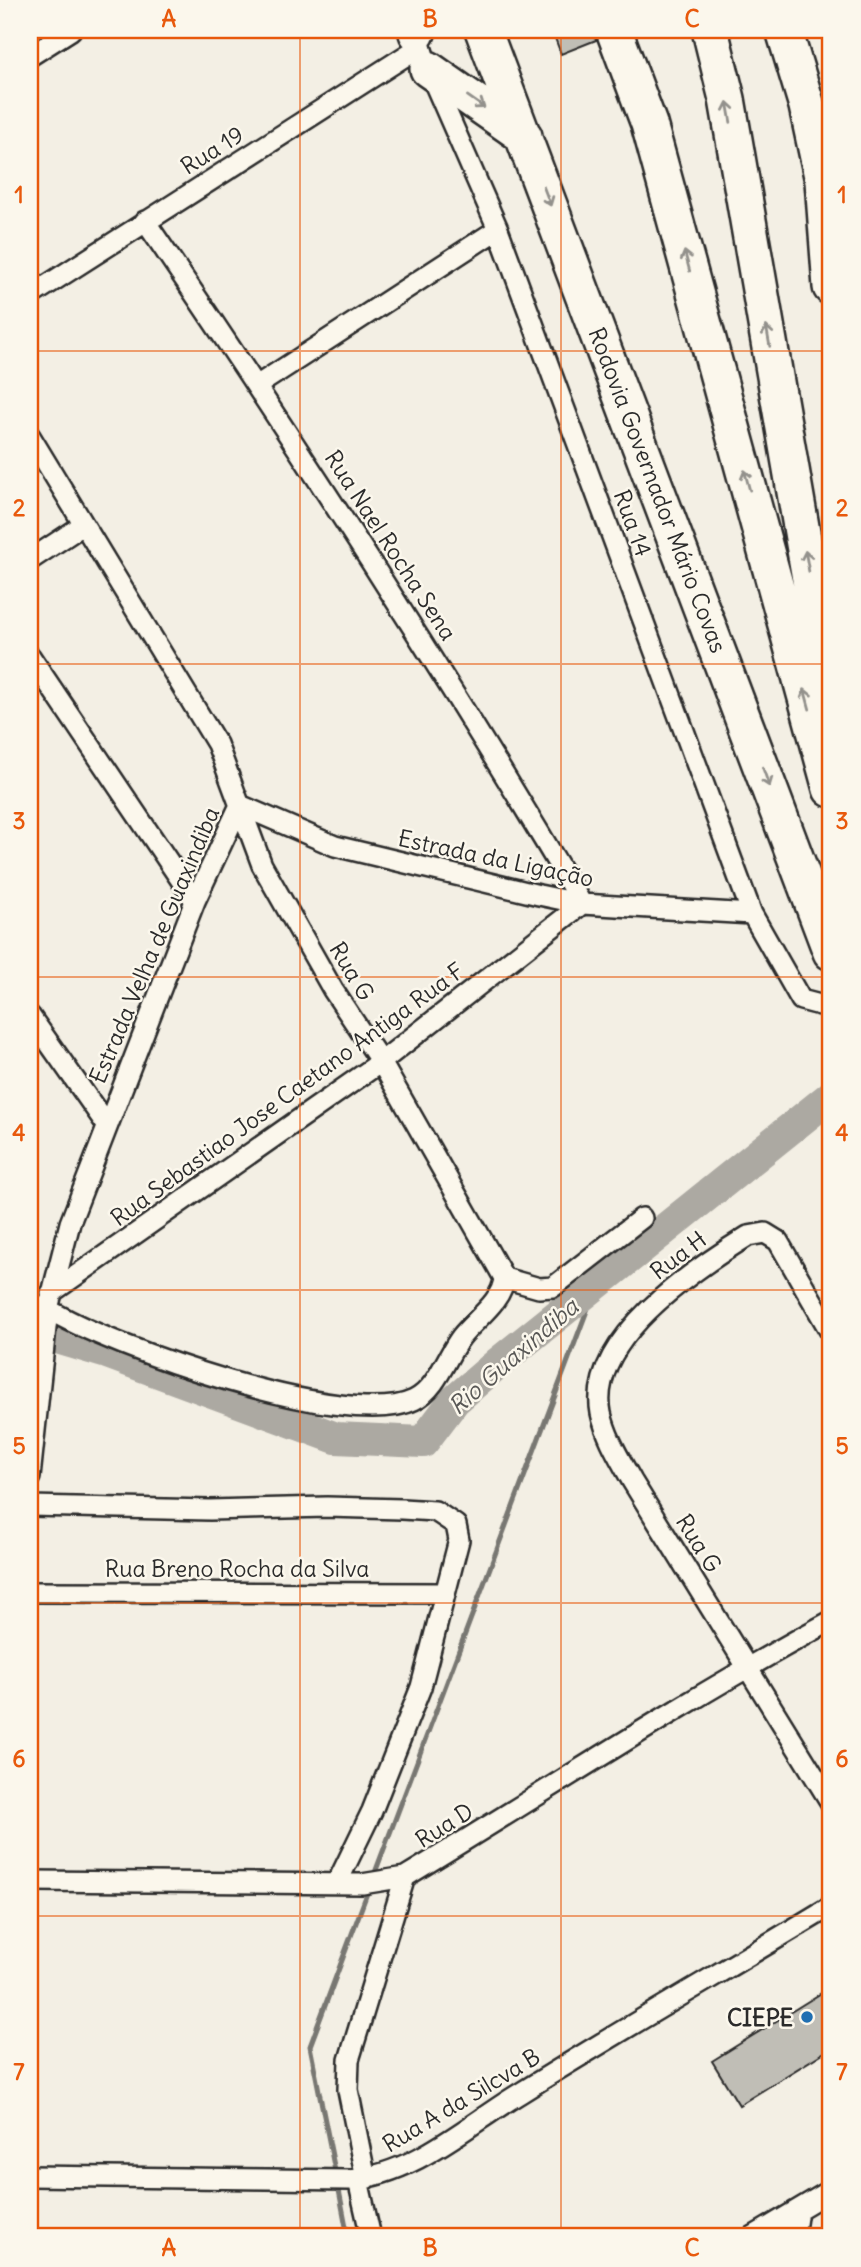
<svg xmlns="http://www.w3.org/2000/svg" width="861" height="2267" font-family="Delius,sans-serif">
  <style>
    .lines { fill: none; stroke-linecap: round; stroke-linejoin: round }
    .stream { stroke: #787772; stroke-width: 5 }
    .river { stroke: #aca9a2; stroke-width: 32 }
    .building { fill: #c0beb6; stroke: #2b2b2b; stroke-width: 2 }
    .lane-casing { stroke: #2b2b2b; stroke-width: 15 }
    .street-casing { stroke: #2b2b2b; stroke-width: 24 }
    .highway-casing { stroke: #2b2b2b; stroke-width: 40 }
    .lane { stroke: #fbf7ec; stroke-width: 10 }
    .street { stroke: #fbf7ec; stroke-width: 19 }
    .highway { stroke: #fbf7ec; stroke-width: 35 }
    .oneway { stroke: #93918c }
    .grid { fill: none; stroke: #e8590c; stroke-width: 2; stroke-opacity: 0.55 }
    .poi-dot { fill: #1f6fb2; stroke: #fbf7ec; stroke-width: 2.5 }
    .labels { text-anchor: middle; dominant-baseline: central; stroke-width: 5; stroke-linejoin: round; paint-order: stroke }
    .street-label { font-size: 23px; fill: #2b2b2b; stroke: #fbf7ec }
    .poi-label { font-size: 23px; font-weight: bold; fill: #2b2b2b; stroke: #fbf7ec; text-anchor: end }
    .water-label { font-size: 24px; font-style: italic; fill: #585755; stroke: #fbf7ec }
    .neatline { fill: none; stroke: #e8590c; stroke-width: 2.5 }
    .grid-label { font-size: 23px; text-anchor: middle; font-weight: bold; fill: #e8590c }
  </style>
  <rect width="100%" height="100%" fill="#f3efe4"/>
  <filter id="ink" filterUnits="userSpaceOnUse"><feTurbulence type="fractalNoise" baseFrequency=".0143" numOctaves="2"/><feDisplacementMap in="SourceGraphic" scale="14" xChannelSelector="R" yChannelSelector="G"/><feConvolveMatrix kernelMatrix="1 2 1 2 8 2 1 2 1" color-interpolation-filters="sRGB"/></filter>
  <g filter="url(#ink)">
    <g class="lines">
      <path class="stream" d="M 373,1878 L 597,1284
        M 336,2176 L 310,2046 L 369,1888
        M 338,2185 L 348,2237"/>
      <path class="river" d="M 30,1330 L 107,1353 L 336,1438 L 423,1442 L 454,1401 L 498,1363 L 831,1096"/>
    </g>
    <path class="building" d="M 552,30 L 595,30 L 596,40 L 561,54 Z
      M 831,1987 L 831,2048 L 739,2105 L 712,2061 Z"/>
    <g class="lines">
      <defs>
        <path id="lane" d="M 30,1296 L 48,1309"/>
        <path id="street" d="M 416,30 L 428,69 L 498,229 L 752,914 L 801,1000 L 820,1005 L 831,1004
          M 30,56 L 71,30
          M 145,221 C 298,445 444,671 582,904
          M 30,296 L 421,46
          M 258,385 L 498,229
          M 30,436 L 217,744 L 262,865 L 333,990 L 381,1062 L 504,1278 C 503,1301 474,1320 461,1337 C 446,1357 437,1389 414,1400 C 347,1432 110,1347 48,1309
          M 30,560 L 83,525
          M 30,656 L 195,901
          M 240,805 L 335,846 L 539,895 L 582,904 L 752,914
          M 30,1016 L 106,1124
          M 504,1278 L 539,1288 L 553,1287 L 642,1218
          M 51,1293 L 381,1062 L 582,904
          M 831,1333 L 778,1241 L 765,1233 L 748,1236 C 696,1268 587,1340 601,1413 C 606,1437 620,1459 632,1481 L 831,1803
          M 30,1477 L 48,1309 L 70,1223 L 195,901 L 240,805
          M 30,1506 L 210,1510 L 327,1507 L 402,1509 L 435,1511 L 456,1525 L 459,1540 L 421,1687 L 372,1811 L 338,1881
          M 30,1592 L 444,1593
          M 30,1881 L 362,1884 L 405,1877 C 547,1791 685,1700 831,1621
          M 30,2176 L 349,2180 C 416,2174 467,2125 522,2092 C 624,2028 729,1968 831,1906
          M 366,2179 L 348,2090 L 349,2060 L 405,1877
          M 358,2180 L 371,2237
          M 752,2237 L 831,2190
          M 794,2237 L 798,2210"/>
        <path id="highway" d="M 483,30 L 831,952
          M 710,30 L 727,99 L 831,700
          M 784,30 L 807,106 L 823,181 L 831,287
          M 417,33 L 418,30
          M 615,33 L 649,124 L 831,789
          M 428,69 L 524,136"/>
      </defs>
      <use href="#lane" class="lane-casing"/>
      <use href="#street" class="street-casing"/>
      <use href="#highway" class="highway-casing"/>
      <use href="#lane" class="lane"/>
      <use href="#street" class="street"/>
      <use href="#highway" class="highway"/>
    </g>
    <defs><path id="oneway-shaft" d="M-6 0H5M1.5-3L5.5 0L1.5 3" fill="none" stroke-width="1.6" stroke-linecap="round" stroke-linejoin="round" transform="scale(1.75)"/></defs>
    <g class="oneway">
      <use href="#oneway-shaft" transform="translate(476 102) rotate(35)"/>
      <use href="#oneway-shaft" transform="translate(729 112) rotate(-100)"/>
      <use href="#oneway-shaft" transform="translate(547 196) rotate(69)"/>
      <use href="#oneway-shaft" transform="translate(687 261) rotate(-105)"/>
      <use href="#oneway-shaft" transform="translate(768 336) rotate(-100)"/>
      <use href="#oneway-shaft" transform="translate(747 480) rotate(-105)"/>
      <use href="#oneway-shaft" transform="translate(807 561) rotate(-100)"/>
      <use href="#oneway-shaft" transform="translate(807 699) rotate(-105)"/>
      <use href="#oneway-shaft" transform="translate(766 777) rotate(70)"/>
    </g>
  </g>
  <path class="grid" d="M 300,30 L 300,2237M 561,30 L 561,2237M 30,351 L 831,351M 30,664 L 831,664M 30,977 L 831,977M 30,1290 L 831,1290M 30,1603 L 831,1603M 30,1916 L 831,1916"/>
  <circle class="poi-dot" cx="807" cy="2017" r="7"/>
  <g class="labels">
    <g class="street-label">
      <text transform="translate(212 150) rotate(-32)">Rua 19</text>
      <text transform="translate(658 490) rotate(69)">Rodovia Governador Mário Covas</text>
      <text transform="translate(633 523) rotate(70)">Rua 14</text>
      <text transform="translate(391 545) rotate(57)">Rua Nael Rocha Sena</text>
      <text transform="translate(496 858) rotate(12)">Estrada da Ligação</text>
      <text transform="translate(154 945) rotate(-67)">Estrada Velha de Guaxindiba</text>
      <text transform="translate(352 971) rotate(59)">Rua G</text>
      <text transform="translate(287 1094) rotate(-36)">Rua Sebastiao Jose Caetano Antiga Rua F</text>
      <text transform="translate(678 1255) rotate(-37)">Rua H</text>
      <text transform="translate(699 1543) rotate(58)">Rua G</text>
      <text x="237" y="1568">Rua Breno Rocha da Silva</text>
      <text transform="translate(444 1825) rotate(-32)">Rua D</text>
      <text transform="translate(461 2100) rotate(-31)">Rua A da Silcva B</text>
    </g>
    <g class="poi-label">
      <text x="793" y="2017">CIEPE</text>
    </g>
    <g class="water-label">
      <text transform="translate(513 1356) rotate(-41)">Rio Guaxindiba</text>
    </g>
  </g>
  <rect width="861" height="2267" fill="none" stroke="#fbf7ec" stroke-width="77"/>
  <rect x="38" y="38" width="784" height="2190" class="neatline"/>
  <g class="grid-label">
    <text x="169" y="27">A</text>
    <text x="430" y="27">B</text>
    <text x="692" y="27">C</text>
    <text x="19" y="203">1</text>
    <text x="842" y="203">1</text>
    <text x="19" y="516">2</text>
    <text x="842" y="516">2</text>
    <text x="19" y="829">3</text>
    <text x="842" y="829">3</text>
    <text x="19" y="1141">4</text>
    <text x="842" y="1141">4</text>
    <text x="19" y="1454">5</text>
    <text x="842" y="1454">5</text>
    <text x="19" y="1767">6</text>
    <text x="842" y="1767">6</text>
    <text x="19" y="2080">7</text>
    <text x="842" y="2080">7</text>
    <text x="169" y="2256">A</text>
    <text x="430" y="2256">B</text>
    <text x="692" y="2256">C</text>
  </g>
</svg>
